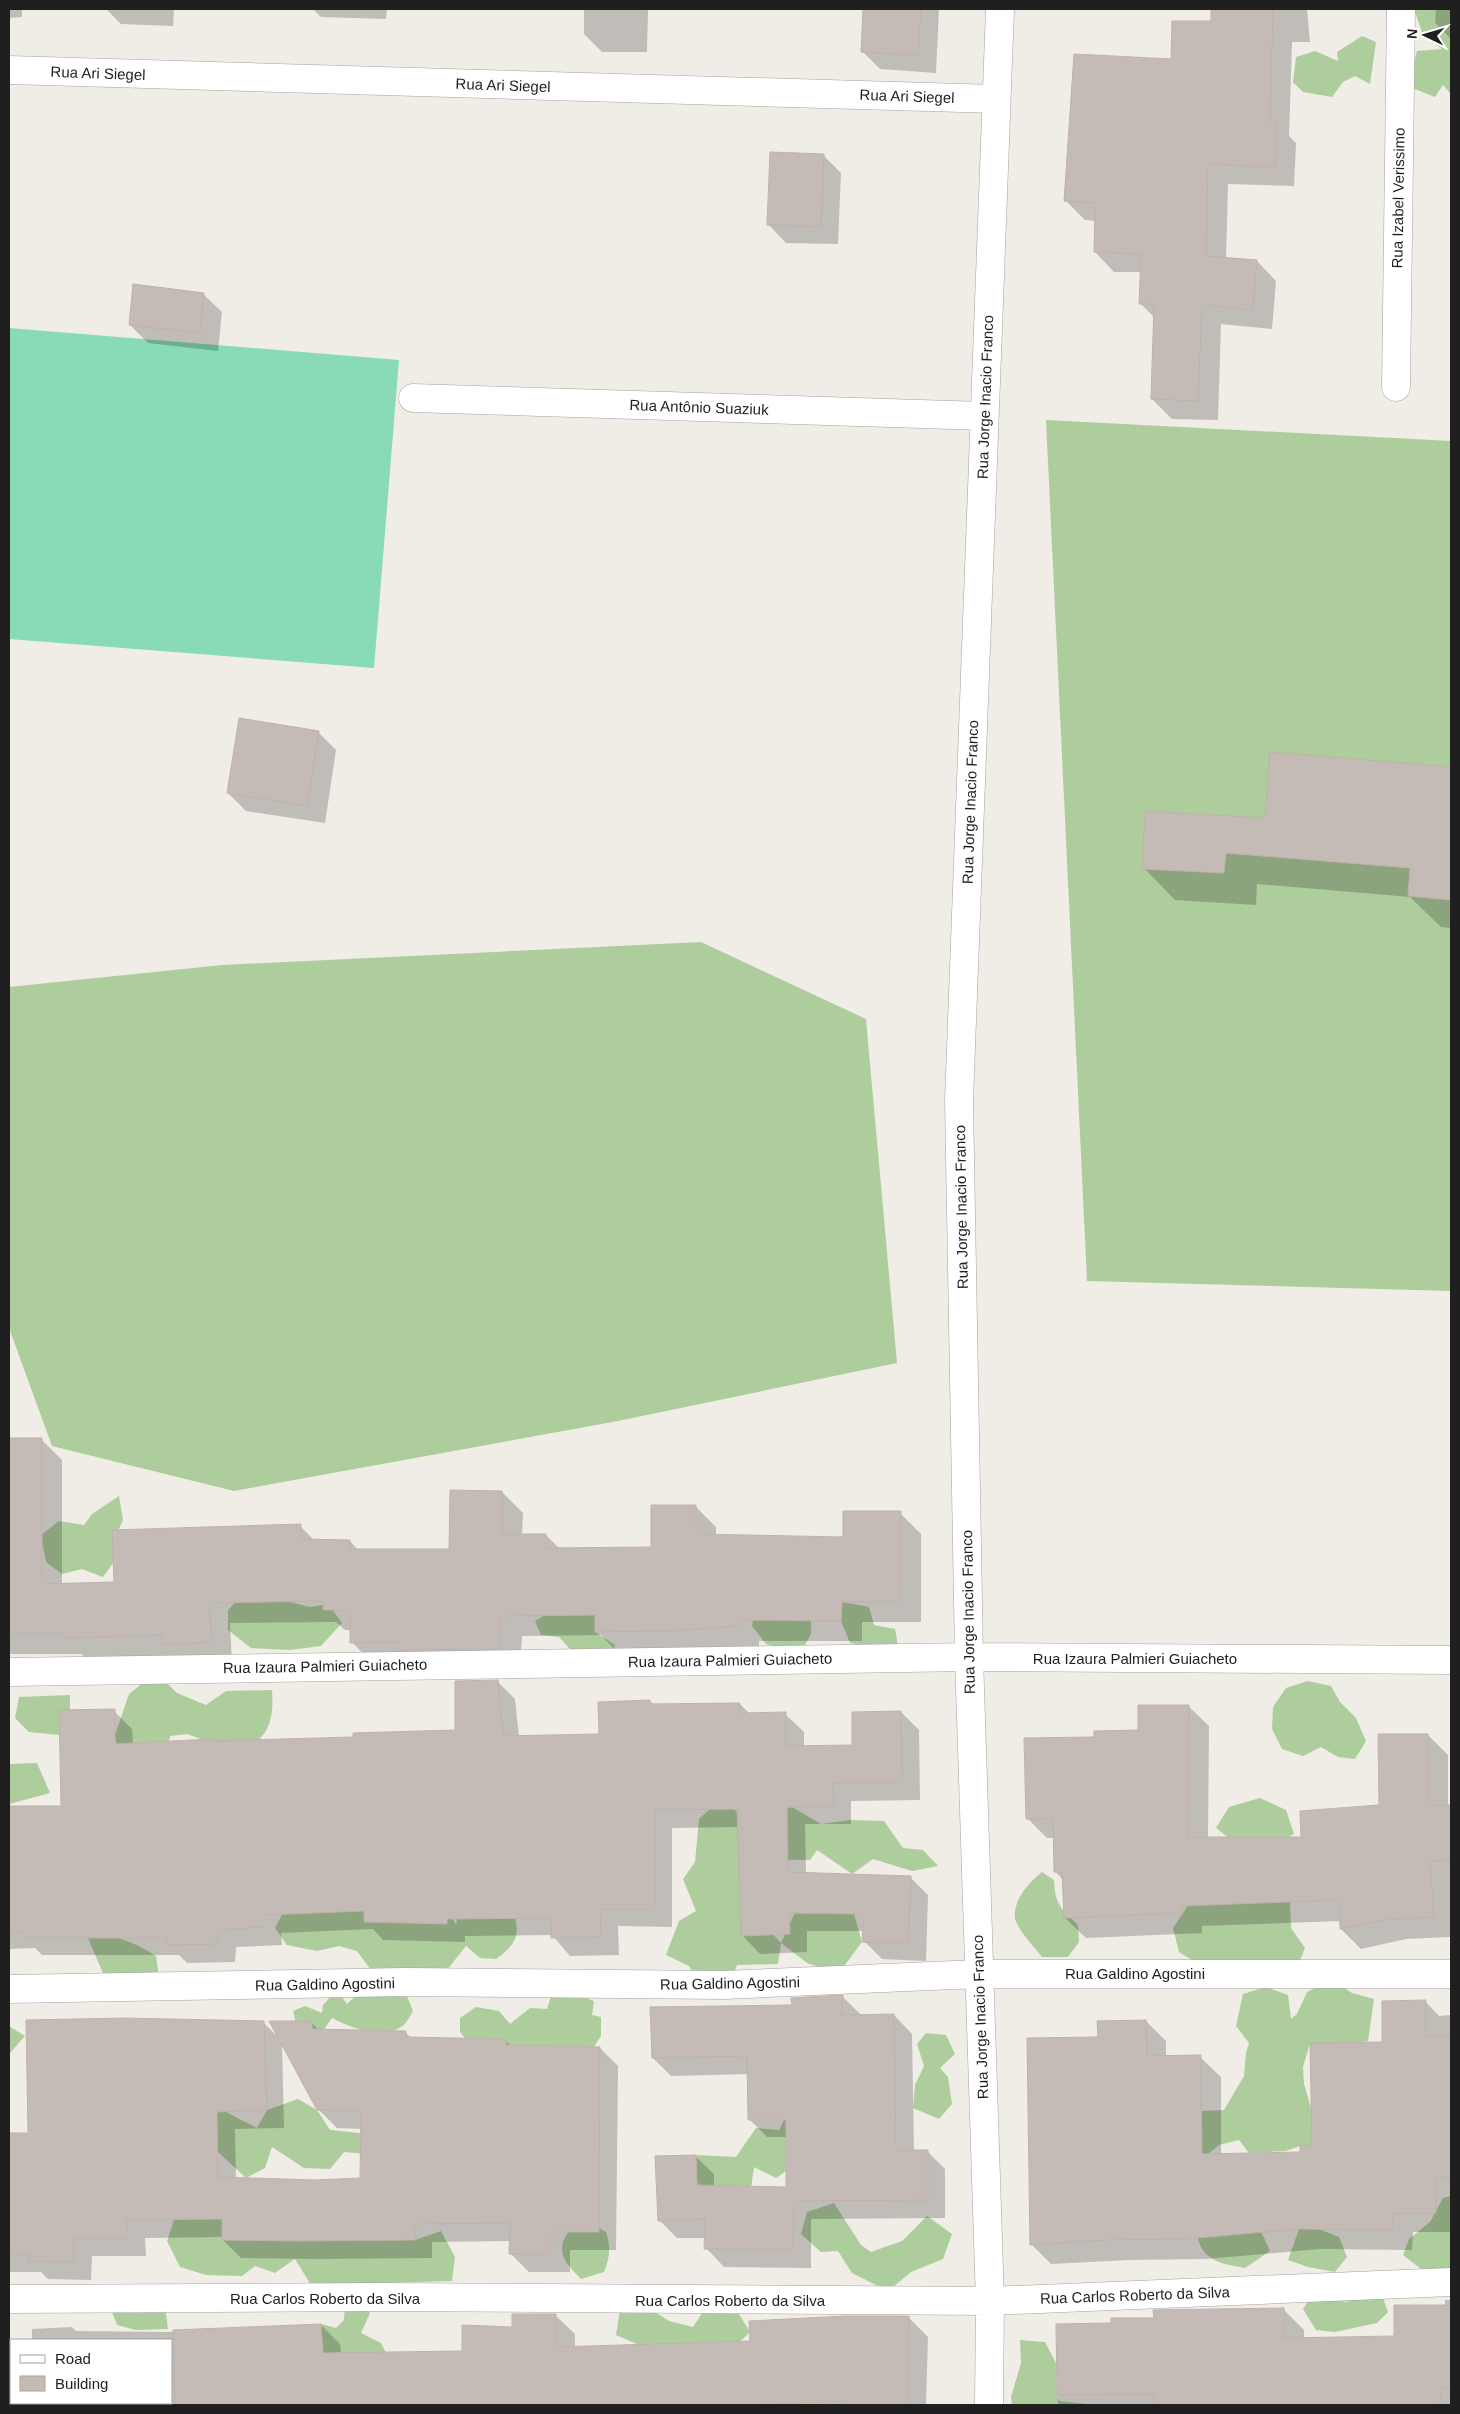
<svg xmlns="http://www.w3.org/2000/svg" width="1460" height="2414" font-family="Helvetica,sans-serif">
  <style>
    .forest { fill: #aecd9d }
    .pitch { fill: #88dbb5 }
    .shadow { fill: #0003; fill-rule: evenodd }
    .building { fill: #c4bbb6; stroke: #c1b2a9 }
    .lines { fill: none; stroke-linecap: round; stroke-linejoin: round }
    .minor-casing { stroke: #a3a3a3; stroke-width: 29 }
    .minor { stroke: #fff; stroke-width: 28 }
    .labels { text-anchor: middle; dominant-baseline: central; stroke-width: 4; stroke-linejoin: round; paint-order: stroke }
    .street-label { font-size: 15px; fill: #1f1f1f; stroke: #fff }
  </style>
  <rect width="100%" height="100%" fill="#f0ece6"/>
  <path class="forest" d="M 1414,9 L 1451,9 L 1451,94 L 1443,85 L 1435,97 L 1407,86 L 1417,51 L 1442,49 L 1423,35 Z
    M 1362,36 L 1376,42 L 1370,84 L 1355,76 L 1343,82 L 1332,97 L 1303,92 L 1293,82 L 1296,57 L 1315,51 L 1338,61 L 1337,52 Z
    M 1046,420 L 1451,441 L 1451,1291 L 1087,1281 Z
    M 701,942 L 866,1019 L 897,1363 L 618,1421 L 234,1491 L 52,1446 L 9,1328 L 9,987 L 222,965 Z
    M 119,1496 L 123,1520 L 113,1542 L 114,1562 L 103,1577 L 82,1569 L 62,1574 L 46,1562 L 41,1535 L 59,1521 L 84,1525 L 92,1514 Z
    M 246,1591 L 310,1607 L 328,1604 L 342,1623 L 321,1646 L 290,1650 L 251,1648 L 228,1630 L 228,1610 Z
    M 842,1602 L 869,1607 L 874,1625 L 895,1629 L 898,1646 L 872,1647 L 850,1643 L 841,1621 Z
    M 756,1605 L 789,1611 L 811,1621 L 811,1634 L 800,1654 L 766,1644 L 752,1626 Z
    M 547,1614 L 595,1615 L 595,1632 L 615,1645 L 612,1656 L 578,1658 L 559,1637 L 541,1635 L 535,1621 Z
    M 163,1679 L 177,1693 L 206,1705 L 226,1691 L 272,1690 C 274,1722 269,1734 243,1754 L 187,1734 L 170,1736 L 166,1758 L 121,1764 L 115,1735 L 129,1694 L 144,1682 Z
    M 1308,1681 L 1331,1686 L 1340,1702 L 1356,1718 L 1366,1741 L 1355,1759 L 1338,1757 L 1321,1747 L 1303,1756 L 1282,1749 L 1272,1729 L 1273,1707 L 1286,1688 Z
    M 70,1695 L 70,1723 L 60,1735 L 29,1732 L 15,1718 L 19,1697 Z
    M 37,1763 L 50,1793 L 9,1804 L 9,1764 Z
    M 1260,1798 L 1286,1810 L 1294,1834 L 1268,1847 L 1241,1847 L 1216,1828 L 1229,1807 Z
    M 720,1800 C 751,1822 756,1823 792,1807 L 821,1824 L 851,1820 L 884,1821 L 903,1848 L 923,1850 L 938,1866 L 912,1871 L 873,1859 L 852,1874 L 817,1850 L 810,1860 L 745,1859 L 739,1893 L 757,1917 L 781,1943 L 798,1906 L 854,1914 L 862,1942 L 839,1973 L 807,1963 L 781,1943 L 778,1964 L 737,1965 L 731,1980 L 697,1980 L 689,1966 L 666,1955 L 679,1921 L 696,1911 L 683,1879 L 695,1862 L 699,1819 Z
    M 1042,1872 L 1054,1880 C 1055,1905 1061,1908 1078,1925 L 1079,1942 L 1068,1957 L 1042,1957 C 1035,1948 1017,1930 1015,1918 C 1013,1900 1029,1882 1042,1872 Z
    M 1197,1892 L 1290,1902 L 1291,1928 L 1305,1948 L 1297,1968 L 1195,1962 L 1179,1952 L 1173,1928 Z
    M 291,1897 L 448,1910 L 456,1925 L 460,1900 L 511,1906 C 521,1933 519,1942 496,1959 L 480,1958 L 466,1946 L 446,1971 L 373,1973 L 357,1951 L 339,1946 L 317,1951 L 287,1945 L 275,1928 Z
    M 85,1931 C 113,1935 133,1941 156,1956 L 159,1977 L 105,1978 Z
    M 1332,1980 L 1352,1993 L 1374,1999 L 1368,2041 L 1352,2044 L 1310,2043 L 1303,2067 L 1304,2084 L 1322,2146 L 1300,2146 L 1285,2151 L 1249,2153 L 1239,2140 L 1219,2145 L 1200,2161 L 1180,2112 L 1224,2110 L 1244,2076 L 1246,2053 L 1249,2043 L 1236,2026 L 1243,1994 L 1266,1987 L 1288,1995 L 1291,2019 L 1297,2014 L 1307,1992 Z
    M 334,1993 L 342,1997 L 347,2004 L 359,1993 L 406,1994 L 413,2011 C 410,2016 406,2024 401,2027 C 381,2039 351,2028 332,2018 L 322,2032 L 297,2027 L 293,2011 L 305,2006 L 322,2013 L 323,2005 Z
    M 552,1993 L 573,1993 L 594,2001 L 592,2015 L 601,2017 L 601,2036 L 591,2051 L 512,2045 L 488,2050 L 471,2046 L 460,2032 L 460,2018 L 476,2007 L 499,2011 L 510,2024 L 530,2008 L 547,2009 Z
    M 9,2026 L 25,2036 L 9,2054 Z
    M 926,2033 L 946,2035 L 955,2054 L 940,2068 L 948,2077 L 952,2104 L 939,2119 L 913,2108 L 915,2085 L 924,2066 L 917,2044 Z
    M 801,2088 L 786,2145 L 786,2171 L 776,2178 L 754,2167 L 750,2196 L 707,2206 L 697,2181 L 696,2155 L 736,2157 L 756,2128 L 779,2130 Z
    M 298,2099 L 317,2110 L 330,2130 L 369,2134 L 366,2154 L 344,2152 L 330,2169 L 304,2168 L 272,2147 L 265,2168 L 246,2178 L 204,2139 L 206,2112 L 224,2111 L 257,2128 L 267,2110 Z
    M 1451,2196 L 1451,2278 L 1450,2282 L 1421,2269 L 1403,2255 L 1409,2239 L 1430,2222 L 1443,2198 Z
    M 186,2202 L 279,2226 L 299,2241 L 318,2236 L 361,2235 L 368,2241 L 390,2232 L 415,2240 L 441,2231 L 455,2257 L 452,2281 L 311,2285 L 295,2259 L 275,2273 L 255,2266 L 242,2276 L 206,2275 L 180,2267 L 167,2241 L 174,2220 Z
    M 834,2203 L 861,2245 L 871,2252 L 902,2241 L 927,2216 L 952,2234 L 943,2259 L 911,2272 L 888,2291 L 852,2273 L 838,2251 L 821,2252 L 801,2234 L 807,2212 Z
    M 1207,2220 L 1260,2229 L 1270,2251 L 1245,2268 C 1224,2264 1204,2262 1198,2239 Z
    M 575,2222 L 592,2224 L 606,2232 C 611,2247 610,2257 604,2272 L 581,2279 C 559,2257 555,2248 575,2222 Z
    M 1316,2228 L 1339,2237 L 1347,2257 L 1335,2272 L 1308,2267 L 1288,2260 L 1299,2229 Z
    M 1315,2291 L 1330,2299 L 1347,2302 L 1356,2291 L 1381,2293 L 1388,2312 L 1377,2323 L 1335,2332 L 1316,2330 L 1303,2309 Z
    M 109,2304 L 165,2306 L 168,2329 L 136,2330 L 117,2325 Z
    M 345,2304 L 364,2305 L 370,2313 L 361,2333 L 381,2343 L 391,2363 L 317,2352 L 307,2331 L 321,2324 L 336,2328 L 344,2320 Z
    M 647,2307 L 669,2321 L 693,2327 L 703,2312 L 739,2314 L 750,2332 L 732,2349 L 639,2345 L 616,2335 L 620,2310 Z
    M 1020,2340 L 1045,2342 L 1056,2363 L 1057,2395 L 1059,2401 L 1097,2405 L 1012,2405 L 1011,2397 L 1021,2363 Z"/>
  <path class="pitch" d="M 9,328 L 399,360 L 374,668 L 9,639 Z"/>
  <path class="shadow" d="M 9,9 L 22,9 L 22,17 L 9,18 Z
    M 106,9 L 174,9 L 173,26 L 121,24 Z
    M 313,9 L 387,9 L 386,19 L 321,17 Z
    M 584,9 L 648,9 L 647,52 L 602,52 L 584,34 Z
    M 864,9 L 939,9 L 936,73 L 880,69 L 862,51 Z
    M 1214,9 L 1307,9 L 1310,42 L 1292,42 L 1289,136 L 1296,143 L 1294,186 L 1228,184 L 1226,259 L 1257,261 L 1276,281 L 1272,329 L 1221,324 L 1218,420 L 1172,419 L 1152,399 L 1155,318 L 1140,303 L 1141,272 L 1114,272 L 1095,252 L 1096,221 L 1085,220 L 1065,200 L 1172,60 L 1212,23 Z
    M 1436,9 L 1451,9 L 1451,39 L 1435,23 Z
    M 823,155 L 841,173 L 838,244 L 786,243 L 768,224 Z
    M 203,294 L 222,312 L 218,351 L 148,343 L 130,325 Z
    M 318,732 L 336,750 L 325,823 L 246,811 L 228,793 Z
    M 1272,754 L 1451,768 L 1451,928 L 1441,927 L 1410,897 L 1257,884 L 1256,905 L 1175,900 L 1144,868 L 1266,819 Z
    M 9,1439 L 41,1439 L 62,1460 L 62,1585 L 116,1583 L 300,1526 L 315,1541 L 350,1541 L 358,1550 L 450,1551 L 502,1492 L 523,1513 L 522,1535 L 546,1535 L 560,1549 L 652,1548 L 695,1506 L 716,1527 L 716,1535 L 844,1538 L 900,1513 L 921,1534 L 921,1622 L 862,1622 L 862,1641 L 759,1641 L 759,1646 L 688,1651 L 617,1652 L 601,1635 L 522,1636 L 520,1669 L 372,1663 L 352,1642 L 351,1630 L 345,1630 L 336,1622 L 230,1623 L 232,1663 L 184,1665 L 174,1656 L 86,1658 L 81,1654 L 9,1654 Z
    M 497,1681 L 515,1699 L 519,1737 L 600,1736 L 650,1701 L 654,1705 L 740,1704 L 750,1714 L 785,1714 L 804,1732 L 804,1747 L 853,1747 L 901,1712 L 919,1730 L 920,1800 L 851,1801 L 851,1824 L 805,1824 L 806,1873 L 910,1877 L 928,1895 L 926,1961 L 882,1959 L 864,1941 L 864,1931 L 807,1931 L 807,1952 L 760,1954 L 742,1935 L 739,1827 L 672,1828 L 672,1927 L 618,1926 L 619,1955 L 570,1956 L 552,1935 L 465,1936 L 465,1942 L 383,1940 L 373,1929 L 281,1933 L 282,1945 L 236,1947 L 235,1962 L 187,1963 L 179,1955 L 42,1955 L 35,1948 L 9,1949 L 9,1808 L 63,1807 L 114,1711 L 132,1729 L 133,1745 L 211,1741 L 213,1742 L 354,1739 L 456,1731 Z
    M 1188,1706 L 1209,1726 L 1208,1838 L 1302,1839 L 1380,1807 L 1428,1735 L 1448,1755 L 1448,1806 L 1451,1806 L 1451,1937 L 1406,1939 L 1361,1949 L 1341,1929 L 1341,1921 L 1202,1926 L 1202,1933 L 1086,1938 L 1065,1918 L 1063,1880 L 1055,1871 L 1055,1838 L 1047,1838 L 1027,1818 L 1095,1738 L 1139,1731 Z
    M 843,1997 L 861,2015 L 894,2015 L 912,2034 L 914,2151 L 927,2151 L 945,2169 L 945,2218 L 811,2219 L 811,2268 L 724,2267 L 706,2248 L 706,2238 L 677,2238 L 659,2220 L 695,2156 L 714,2174 L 714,2187 L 787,2188 L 787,2137 L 767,2137 L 749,2119 L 749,2074 L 671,2076 L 653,2058 L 794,2006 Z
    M 1425,2001 L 1439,2016 L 1451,2015 L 1451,2232 L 1413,2232 L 1412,2250 L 1320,2249 L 1206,2259 L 1128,2260 L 1051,2264 L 1031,2244 L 1099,2038 L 1146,2021 L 1166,2041 L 1166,2057 L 1200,2057 L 1221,2077 L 1221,2154 L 1301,2153 L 1313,2147 L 1384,2043 Z
    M 311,2022 L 320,2031 L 405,2032 L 411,2038 L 506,2041 L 511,2046 L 600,2048 L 618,2066 L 616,2250 L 570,2250 L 570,2272 L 529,2272 L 511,2254 L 511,2241 L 432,2242 L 432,2258 L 318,2259 L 241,2258 L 223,2240 L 223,2237 L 145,2238 L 146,2256 L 92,2256 L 91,2280 L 48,2279 L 41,2272 L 9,2272 L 9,2134 L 29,2134 L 264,2023 L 277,2036 ZM 282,2043 L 318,2109 L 337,2128 L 362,2129 L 362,2179 L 316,2181 L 236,2179 L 235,2129 L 284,2128 Z
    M 1445,2300 L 1451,2300 L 1451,2405 L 1058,2405 L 1057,2325 L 1112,2324 L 1283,2309 L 1304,2330 L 1304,2339 L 1395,2337 L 1445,2306 Z
    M 555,2315 L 575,2334 L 575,2348 L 751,2342 L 908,2317 L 928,2337 L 926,2405 L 9,2405 L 9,2386 L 11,2386 L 11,2403 L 171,2403 L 171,2340 L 32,2340 L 32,2329 L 72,2327 L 76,2331 L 168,2332 L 321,2325 L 340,2344 L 341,2354 L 463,2352 L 514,2328 Z"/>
  <path class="building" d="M 863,9 L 921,9 L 918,55 L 861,52 Z
    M 1211,9 L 1273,9 L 1270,122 L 1277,122 L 1275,167 L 1208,164 L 1206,256 L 1257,260 L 1253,310 L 1202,305 L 1198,401 L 1151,399 L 1154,304 L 1139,304 L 1141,254 L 1094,252 L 1095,203 L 1064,201 L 1074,54 L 1171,59 L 1172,21 L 1211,21 Z
    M 770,152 L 824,154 L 821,227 L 767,225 Z
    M 133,284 L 204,293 L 200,333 L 129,325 Z
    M 239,718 L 319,731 L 307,806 L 227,793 Z
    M 1270,752 L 1451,767 L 1451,900 L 1408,896 L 1410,868 L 1226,853 L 1224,873 L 1142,869 L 1145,811 L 1265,818 Z
    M 9,1438 L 42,1438 L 42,1584 L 114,1582 L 112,1530 L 301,1524 L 301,1539 L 350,1540 L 349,1549 L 449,1549 L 450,1490 L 502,1491 L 502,1534 L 546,1534 L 546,1548 L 651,1547 L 651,1505 L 696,1505 L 696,1534 L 843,1537 L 843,1511 L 901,1511 L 900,1602 L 842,1602 L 841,1621 L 739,1620 L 739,1626 L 667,1631 L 595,1632 L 595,1615 L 501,1616 L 499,1649 L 400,1650 L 400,1642 L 350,1643 L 350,1610 L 323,1610 L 323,1601 L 209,1603 L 212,1642 L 162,1645 L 161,1635 L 64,1638 L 64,1633 L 9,1634 Z
    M 498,1680 L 503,1736 L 599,1734 L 598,1702 L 650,1700 L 650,1704 L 740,1703 L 740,1713 L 786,1712 L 786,1746 L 852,1745 L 852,1712 L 901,1711 L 902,1783 L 833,1783 L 834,1806 L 787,1807 L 788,1872 L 911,1876 L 908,1943 L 862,1942 L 864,1914 L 789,1913 L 790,1934 L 741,1936 L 737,1809 L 655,1810 L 655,1909 L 600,1909 L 601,1937 L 551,1938 L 552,1918 L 447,1919 L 447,1924 L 364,1922 L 364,1911 L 264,1915 L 264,1927 L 219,1930 L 217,1944 L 167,1945 L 167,1938 L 23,1938 L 23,1931 L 9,1931 L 9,1806 L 61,1806 L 59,1710 L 115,1709 L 115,1744 L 211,1739 L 211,1741 L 353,1737 L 353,1733 L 455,1730 L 455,1681 Z
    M 1138,1705 L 1189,1705 L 1188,1837 L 1301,1837 L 1300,1811 L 1379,1805 L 1378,1734 L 1428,1734 L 1429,1805 L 1451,1805 L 1451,1860 L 1430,1861 L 1434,1917 L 1385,1920 L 1340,1929 L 1339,1900 L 1182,1906 L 1183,1913 L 1064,1918 L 1062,1872 L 1054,1872 L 1053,1819 L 1026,1819 L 1024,1738 L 1094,1737 L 1094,1731 L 1138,1730 Z
    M 843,1995 L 841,2015 L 894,2014 L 896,2150 L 928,2150 L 928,2200 L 794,2201 L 793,2250 L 704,2249 L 705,2219 L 658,2221 L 655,2156 L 696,2155 L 697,2185 L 786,2187 L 786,2120 L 748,2120 L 747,2056 L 652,2058 L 650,2007 L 792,2005 L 791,1998 Z
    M 1426,2000 L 1426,2037 L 1451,2036 L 1451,2177 L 1435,2178 L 1436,2213 L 1393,2213 L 1392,2230 L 1299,2229 L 1185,2239 L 1107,2240 L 1030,2245 L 1027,2038 L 1098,2037 L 1097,2021 L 1146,2020 L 1147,2056 L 1201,2055 L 1202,2154 L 1300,2152 L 1300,2146 L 1312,2146 L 1310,2043 L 1382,2042 L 1382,2001 Z
    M 124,2018 L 264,2021 L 267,2110 L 217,2112 L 218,2177 L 316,2180 L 360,2178 L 361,2111 L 317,2110 L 269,2021 L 312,2021 L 312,2029 L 406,2031 L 406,2037 L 506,2039 L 506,2045 L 600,2047 L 599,2232 L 552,2232 L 552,2254 L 509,2254 L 510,2223 L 414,2224 L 415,2240 L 299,2241 L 222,2240 L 222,2219 L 127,2220 L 128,2238 L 74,2239 L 74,2262 L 28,2261 L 30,2254 L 9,2254 L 9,2133 L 28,2133 L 26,2020 Z
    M 1394,2305 L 1451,2305 L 1451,2388 L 1441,2387 L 1440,2405 L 1155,2405 L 1154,2394 L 1057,2395 L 1056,2324 L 1111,2323 L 1111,2318 L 1154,2318 L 1153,2310 L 1284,2308 L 1284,2338 L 1394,2336 Z
    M 512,2314 L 556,2314 L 556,2347 L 750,2341 L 749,2321 L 846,2316 L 909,2316 L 907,2405 L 845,2405 L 845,2401 L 751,2405 L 175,2405 L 173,2330 L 321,2324 L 323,2353 L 462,2351 L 462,2325 L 512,2327 Z"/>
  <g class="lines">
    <defs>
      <path id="minor" d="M 9,70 L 996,99
        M 1396,387 L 1401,9
        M 413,398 L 984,416
        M 9,1672 L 969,1657 L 1451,1660
        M 9,1989 L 405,1982 L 724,1985 L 978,1974 L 1451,1974
        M 9,2299 L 378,2297 L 990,2301 L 1451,2282
        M 989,2405 L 990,2301 L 969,1657 L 959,1101 L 1000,9"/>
    </defs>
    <use href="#minor" class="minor-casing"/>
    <use href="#minor" class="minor"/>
  </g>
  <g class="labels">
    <g class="street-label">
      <text transform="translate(98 73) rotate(2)">Rua Ari Siegel</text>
      <text transform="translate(503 85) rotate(2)">Rua Ari Siegel</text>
      <text transform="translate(907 96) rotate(2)">Rua Ari Siegel</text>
      <text transform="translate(1398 198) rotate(-89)">Rua Izabel Verissimo</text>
      <text transform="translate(985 397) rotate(-88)">Rua Jorge Inacio Franco</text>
      <text transform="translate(699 407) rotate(2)">Rua Antônio Suaziuk</text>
      <text transform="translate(970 802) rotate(-88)">Rua Jorge Inacio Franco</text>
      <text transform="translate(961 1207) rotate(-91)">Rua Jorge Inacio Franco</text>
      <text transform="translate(968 1612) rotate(-91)">Rua Jorge Inacio Franco</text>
      <text x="1135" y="1658">Rua Izaura Palmieri Guiacheto</text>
      <text transform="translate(730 1660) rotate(-1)">Rua Izaura Palmieri Guiacheto</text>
      <text transform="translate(325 1666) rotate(-1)">Rua Izaura Palmieri Guiacheto</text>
      <text x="1135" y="1973">Rua Galdino Agostini</text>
      <text transform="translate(730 1983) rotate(-1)">Rua Galdino Agostini</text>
      <text transform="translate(325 1984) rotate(-1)">Rua Galdino Agostini</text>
      <text transform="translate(980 2017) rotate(-92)">Rua Jorge Inacio Franco</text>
      <text transform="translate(1135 2295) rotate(-2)">Rua Carlos Roberto da Silva</text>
      <text x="325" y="2298">Rua Carlos Roberto da Silva</text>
      <text x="730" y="2300">Rua Carlos Roberto da Silva</text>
    </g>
  </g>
  <rect width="1460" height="2414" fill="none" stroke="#1f1f1f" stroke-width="20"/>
  <rect x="10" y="2339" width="162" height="65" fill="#ffffff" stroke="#a5a5a5"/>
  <rect x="20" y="2355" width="25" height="8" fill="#ffffff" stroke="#a5a5a5"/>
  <text x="55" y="2364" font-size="15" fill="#1f1f1f">Road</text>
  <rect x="20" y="2376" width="25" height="15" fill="#c4bbb6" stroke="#a5a5a5"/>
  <text x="55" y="2389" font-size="15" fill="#1f1f1f">Building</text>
  <g transform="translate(1425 35) rotate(275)" stroke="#ffffff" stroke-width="4" paint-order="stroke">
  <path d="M0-4L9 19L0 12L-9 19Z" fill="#1f1f1f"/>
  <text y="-8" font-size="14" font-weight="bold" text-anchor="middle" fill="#1f1f1f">N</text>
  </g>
</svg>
